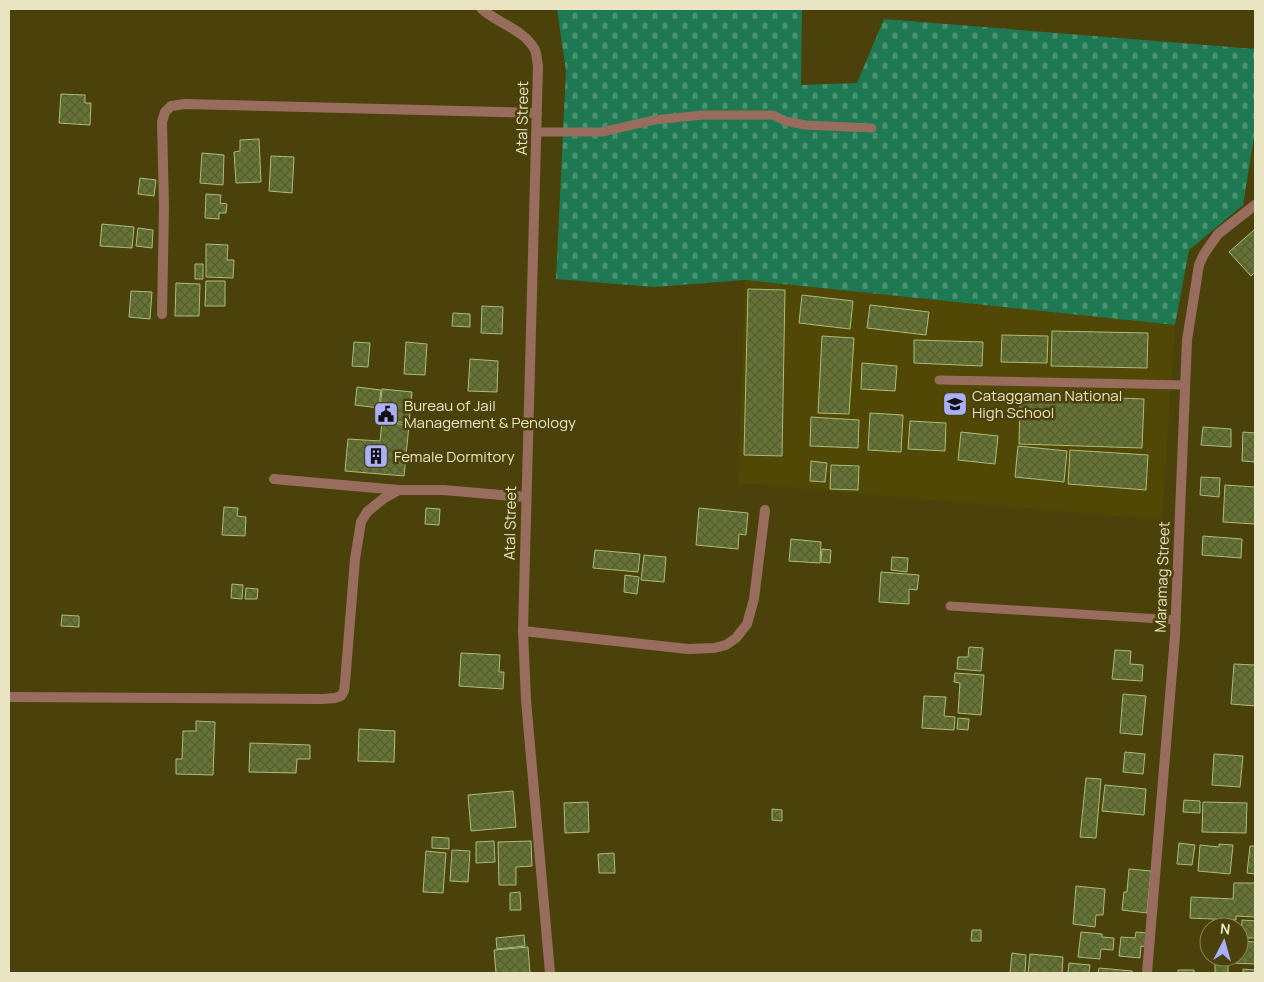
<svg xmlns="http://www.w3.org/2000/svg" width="1264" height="982" font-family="Manrope,sans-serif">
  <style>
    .built { fill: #514805 }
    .cemetery { fill: url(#cemetery-stones) }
    .building { fill: url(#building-cross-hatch); stroke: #acbd7b }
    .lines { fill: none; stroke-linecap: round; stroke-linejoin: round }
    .service { stroke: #996d5e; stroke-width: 9 }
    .minor { stroke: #996d5e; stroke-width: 10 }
    .labels { text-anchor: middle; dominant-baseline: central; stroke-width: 5; stroke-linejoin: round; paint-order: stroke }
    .street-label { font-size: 15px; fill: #e9e4c2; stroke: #4a420a }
    .poi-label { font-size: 15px; fill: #e9e4c2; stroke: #4a420a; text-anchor: start }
  </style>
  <defs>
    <pattern id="cemetery-stones" width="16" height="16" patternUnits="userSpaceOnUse" patternTransform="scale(1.25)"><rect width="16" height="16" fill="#1e7953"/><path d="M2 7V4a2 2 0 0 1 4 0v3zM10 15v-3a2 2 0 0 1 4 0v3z" fill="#4a9272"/></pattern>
    <pattern id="building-cross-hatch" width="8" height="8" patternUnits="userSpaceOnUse" patternTransform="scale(1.25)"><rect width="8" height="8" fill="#657333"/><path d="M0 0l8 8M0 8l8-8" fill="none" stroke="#565c36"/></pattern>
  </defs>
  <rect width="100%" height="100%" fill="#4a420a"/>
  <path class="built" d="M 745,280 L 1175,325 L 1162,520 L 738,483 Z"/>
  <path class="cemetery" d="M 557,9 L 802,9 L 801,85 L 857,83 L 884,19 L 1255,49 L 1255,131 L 1243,205 L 1189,250 L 1175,325 L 745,280 L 654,287 L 556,279 L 566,71 Z"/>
  <path class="building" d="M 61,94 L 85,95 L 85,103 L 91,103 L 90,125 L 59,123 Z
    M 259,139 L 261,182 L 236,183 L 234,152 L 240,151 L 240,140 Z
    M 202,153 L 224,155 L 223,185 L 200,183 Z
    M 271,156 L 294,157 L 292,193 L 269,191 Z
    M 140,178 L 156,180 L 154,196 L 138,194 Z
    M 206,194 L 221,195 L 220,203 L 227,204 L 226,213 L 219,213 L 219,219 L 205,218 Z
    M 102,224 L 134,227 L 132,248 L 100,246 Z
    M 138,228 L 153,230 L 152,248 L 136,246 Z
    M 1254,230 L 1255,231 L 1255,272 L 1251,276 L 1229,252 Z
    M 206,244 L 228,245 L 227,260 L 234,260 L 233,278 L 206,277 Z
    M 195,264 L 203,264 L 203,279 L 195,279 Z
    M 206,281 L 225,281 L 225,306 L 205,306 Z
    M 176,283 L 200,284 L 199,316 L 175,316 Z
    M 748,289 L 785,290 L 782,456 L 744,455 Z
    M 131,291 L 152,292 L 150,319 L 129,317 Z
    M 802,295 L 853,301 L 850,329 L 799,323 Z
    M 870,305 L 929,312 L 926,335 L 867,328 Z
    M 482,306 L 503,307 L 502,334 L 481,333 Z
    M 453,313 L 470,314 L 470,327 L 452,326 Z
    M 1052,331 L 1148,333 L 1147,368 L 1051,366 Z
    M 1002,335 L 1048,336 L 1047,363 L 1001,362 Z
    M 822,336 L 854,338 L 849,414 L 818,413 Z
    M 914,340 L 983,342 L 982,366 L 914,363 Z
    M 354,342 L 370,343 L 368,367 L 352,366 Z
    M 406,342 L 427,344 L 425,375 L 404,374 Z
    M 470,359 L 498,361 L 497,392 L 468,391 Z
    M 862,363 L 897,366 L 895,391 L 861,389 Z
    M 357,387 L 381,390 L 379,408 L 355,405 Z
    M 382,389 L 412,392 L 409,423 L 379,420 Z
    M 1020,394 L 1144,399 L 1142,448 L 1019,444 Z
    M 870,413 L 903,415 L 901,452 L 868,450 Z
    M 811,417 L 859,420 L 858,448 L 810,446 Z
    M 910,421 L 946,423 L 945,451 L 908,449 Z
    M 382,422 L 409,425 L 404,476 L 345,471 L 348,439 L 380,441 Z
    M 1203,427 L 1231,429 L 1231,447 L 1201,445 Z
    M 961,432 L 998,436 L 995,464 L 958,460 Z
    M 1243,432 L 1255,433 L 1255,462 L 1242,461 Z
    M 1018,446 L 1067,451 L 1064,482 L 1015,477 Z
    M 1070,450 L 1148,455 L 1146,490 L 1068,484 Z
    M 811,461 L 827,463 L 825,482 L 810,481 Z
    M 831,465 L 859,466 L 858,490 L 830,489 Z
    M 1201,477 L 1220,478 L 1219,497 L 1200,495 Z
    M 1225,485 L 1255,487 L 1255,524 L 1223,522 Z
    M 224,507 L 238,508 L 237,516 L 246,517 L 245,536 L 222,535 Z
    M 426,508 L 440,509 L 439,525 L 425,524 Z
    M 699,508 L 748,513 L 746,535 L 739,534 L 738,549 L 696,545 Z
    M 1203,536 L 1242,539 L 1241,558 L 1202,555 Z
    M 791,539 L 821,542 L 820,563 L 789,561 Z
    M 822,549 L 831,550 L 830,563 L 821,562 Z
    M 595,550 L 640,554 L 638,572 L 593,568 Z
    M 644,555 L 666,557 L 664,582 L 641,580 Z
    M 892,557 L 908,558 L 907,572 L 891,570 Z
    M 881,572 L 919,575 L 917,590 L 909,589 L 909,604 L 879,602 Z
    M 625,575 L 639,577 L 637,594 L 624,592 Z
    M 232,584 L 243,585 L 242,599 L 231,598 Z
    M 246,588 L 258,589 L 257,599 L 245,599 Z
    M 62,615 L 79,616 L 79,627 L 61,626 Z
    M 969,647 L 983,648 L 981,671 L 957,669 L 958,657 L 968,657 Z
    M 1115,650 L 1131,651 L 1130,664 L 1143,665 L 1142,681 L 1112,679 Z
    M 461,653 L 500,655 L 499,672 L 504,672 L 503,689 L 459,686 Z
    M 1234,664 L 1255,665 L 1255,706 L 1231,704 Z
    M 955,673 L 984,675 L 981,715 L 958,713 L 960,683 L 954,682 Z
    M 1123,694 L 1146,696 L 1142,735 L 1120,733 Z
    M 924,696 L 946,697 L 944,716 L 955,717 L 954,730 L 922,728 Z
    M 958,718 L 969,719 L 968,730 L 957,729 Z
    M 196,721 L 215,722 L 213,775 L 176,774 L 176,759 L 182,759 L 183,731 L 196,731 Z
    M 359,729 L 395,731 L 394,762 L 358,761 Z
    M 250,743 L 310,745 L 310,759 L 297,759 L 296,773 L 249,772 Z
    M 1125,752 L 1145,754 L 1143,774 L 1123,772 Z
    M 1214,754 L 1243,756 L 1240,787 L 1212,785 Z
    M 1086,778 L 1101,779 L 1096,838 L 1080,837 Z
    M 1105,785 L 1146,789 L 1144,815 L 1102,811 Z
    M 513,791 L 516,827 L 471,831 L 468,795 Z
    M 1184,800 L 1200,801 L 1200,813 L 1183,812 Z
    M 588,802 L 589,832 L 565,833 L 564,803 Z
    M 1203,802 L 1247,803 L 1246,833 L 1202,832 Z
    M 772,809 L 782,810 L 782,821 L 772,820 Z
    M 432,837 L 449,838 L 449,849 L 432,848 Z
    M 494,841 L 495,862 L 476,863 L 476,842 Z
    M 531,841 L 532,866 L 516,867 L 516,885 L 499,885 L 498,842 Z
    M 1179,843 L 1195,845 L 1192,865 L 1177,864 Z
    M 1219,844 L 1233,845 L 1230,874 L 1198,871 L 1200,845 L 1219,847 Z
    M 1250,846 L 1255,846 L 1255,874 L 1247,873 Z
    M 452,850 L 470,851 L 468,882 L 450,881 Z
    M 426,851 L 446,853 L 443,893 L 423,892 Z
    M 614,853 L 615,873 L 599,873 L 598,854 Z
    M 1129,869 L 1151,871 L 1147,913 L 1122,910 L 1124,892 L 1127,892 Z
    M 1234,883 L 1255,883 L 1255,917 L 1236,916 L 1236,920 L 1190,918 L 1191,897 L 1233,899 Z
    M 1076,886 L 1105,889 L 1103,915 L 1096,915 L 1095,927 L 1073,924 Z
    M 520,892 L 521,910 L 510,910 L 510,893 Z
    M 1242,920 L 1255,921 L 1255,938 L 1241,938 Z
    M 972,930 L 981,930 L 981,941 L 971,941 Z
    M 1081,932 L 1102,934 L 1102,937 L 1114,938 L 1113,950 L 1101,949 L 1100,959 L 1078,957 Z
    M 1136,932 L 1148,933 L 1147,947 L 1141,946 L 1140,958 L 1119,956 L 1121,937 L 1135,938 Z
    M 524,935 L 525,946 L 497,949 L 496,938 Z
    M 1239,941 L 1255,942 L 1255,964 L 1232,963 L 1232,957 L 1239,957 Z
    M 528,947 L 530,973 L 496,973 L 494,950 Z
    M 1012,953 L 1026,955 L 1025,973 L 1010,973 Z
    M 1030,954 L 1063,957 L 1062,973 L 1028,973 Z
    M 1215,957 L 1228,957 L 1228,973 L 1215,973 Z
    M 1069,963 L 1090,965 L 1089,973 L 1068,973 Z
    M 1099,968 L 1132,971 L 1132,973 L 1098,973 Z
    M 1243,969 L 1255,970 L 1255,973 L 1243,973 Z
    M 1178,970 L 1194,970 L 1194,973 L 1178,973 Z"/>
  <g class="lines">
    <path class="service" d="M 537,132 L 602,132 L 654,120 L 703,115 L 773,115 L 785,121 L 805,125 L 872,128
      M 939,380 L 1185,385
      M 950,606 L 1176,620"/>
    <path class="minor" d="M 482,9 C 497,23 525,30 535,50 C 537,55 537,61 538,66 L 523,631 L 526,700 L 550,973
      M 162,314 L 164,207 L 162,122 L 165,112 L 171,106 L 185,104 L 537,113
      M 274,479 L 399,490
      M 523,631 L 688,649 L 714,648 L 726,645 L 736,638 L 747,624 L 754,599 L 765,510
      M 9,697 L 322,699 L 335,698 L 341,696 L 344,691 L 345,683 L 355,559 L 361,522 L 367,512 L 383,499 L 399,490 L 443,490 L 526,497
      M 1147,973 L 1175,636 L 1187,340 L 1199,265 L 1204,254 L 1218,234 L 1255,205"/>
  </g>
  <defs>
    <symbol id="school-square" viewBox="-11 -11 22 22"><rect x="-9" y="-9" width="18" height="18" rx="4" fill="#aab0fb" stroke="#4a420a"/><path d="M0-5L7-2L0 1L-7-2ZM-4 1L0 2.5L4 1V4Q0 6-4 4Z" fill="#111"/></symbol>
    <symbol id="civic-square" viewBox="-11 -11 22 22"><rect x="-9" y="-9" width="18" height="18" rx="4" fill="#aab0fb" stroke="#4a420a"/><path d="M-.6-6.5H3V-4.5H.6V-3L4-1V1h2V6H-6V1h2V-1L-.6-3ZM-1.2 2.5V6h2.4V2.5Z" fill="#111"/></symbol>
    <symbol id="building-square" viewBox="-11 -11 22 22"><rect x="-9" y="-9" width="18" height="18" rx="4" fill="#aab0fb" stroke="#4a420a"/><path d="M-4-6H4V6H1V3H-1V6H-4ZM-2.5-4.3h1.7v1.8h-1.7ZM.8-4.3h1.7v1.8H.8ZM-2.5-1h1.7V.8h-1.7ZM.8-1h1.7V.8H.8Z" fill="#111"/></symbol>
  </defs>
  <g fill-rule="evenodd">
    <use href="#school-square" x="941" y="390" width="28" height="28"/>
    <use href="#civic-square" x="372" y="400" width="28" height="28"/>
    <use href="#building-square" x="362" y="442" width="28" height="28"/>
  </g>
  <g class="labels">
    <g class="street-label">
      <text transform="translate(522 118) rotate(-89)">Atal Street</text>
      <text transform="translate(510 523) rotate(-89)">Atal Street</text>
      <text transform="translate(1162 577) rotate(-88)">Maramag Street</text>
    </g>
    <g class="poi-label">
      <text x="972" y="395">Cataggaman National<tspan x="972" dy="17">High School</tspan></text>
      <text x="404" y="405">Bureau of Jail<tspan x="404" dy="17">Management &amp; Penology</tspan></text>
      <text x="394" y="456">Female Dormitory</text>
    </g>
  </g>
  <rect width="1264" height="982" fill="none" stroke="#e9e4c2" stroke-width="20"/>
  <g transform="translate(1224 942) rotate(6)"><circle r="24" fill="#4a420a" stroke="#8a8354"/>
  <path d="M0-4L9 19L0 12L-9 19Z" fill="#aab0fb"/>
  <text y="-8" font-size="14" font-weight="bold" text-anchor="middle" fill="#e9e4c2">N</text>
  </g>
</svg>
